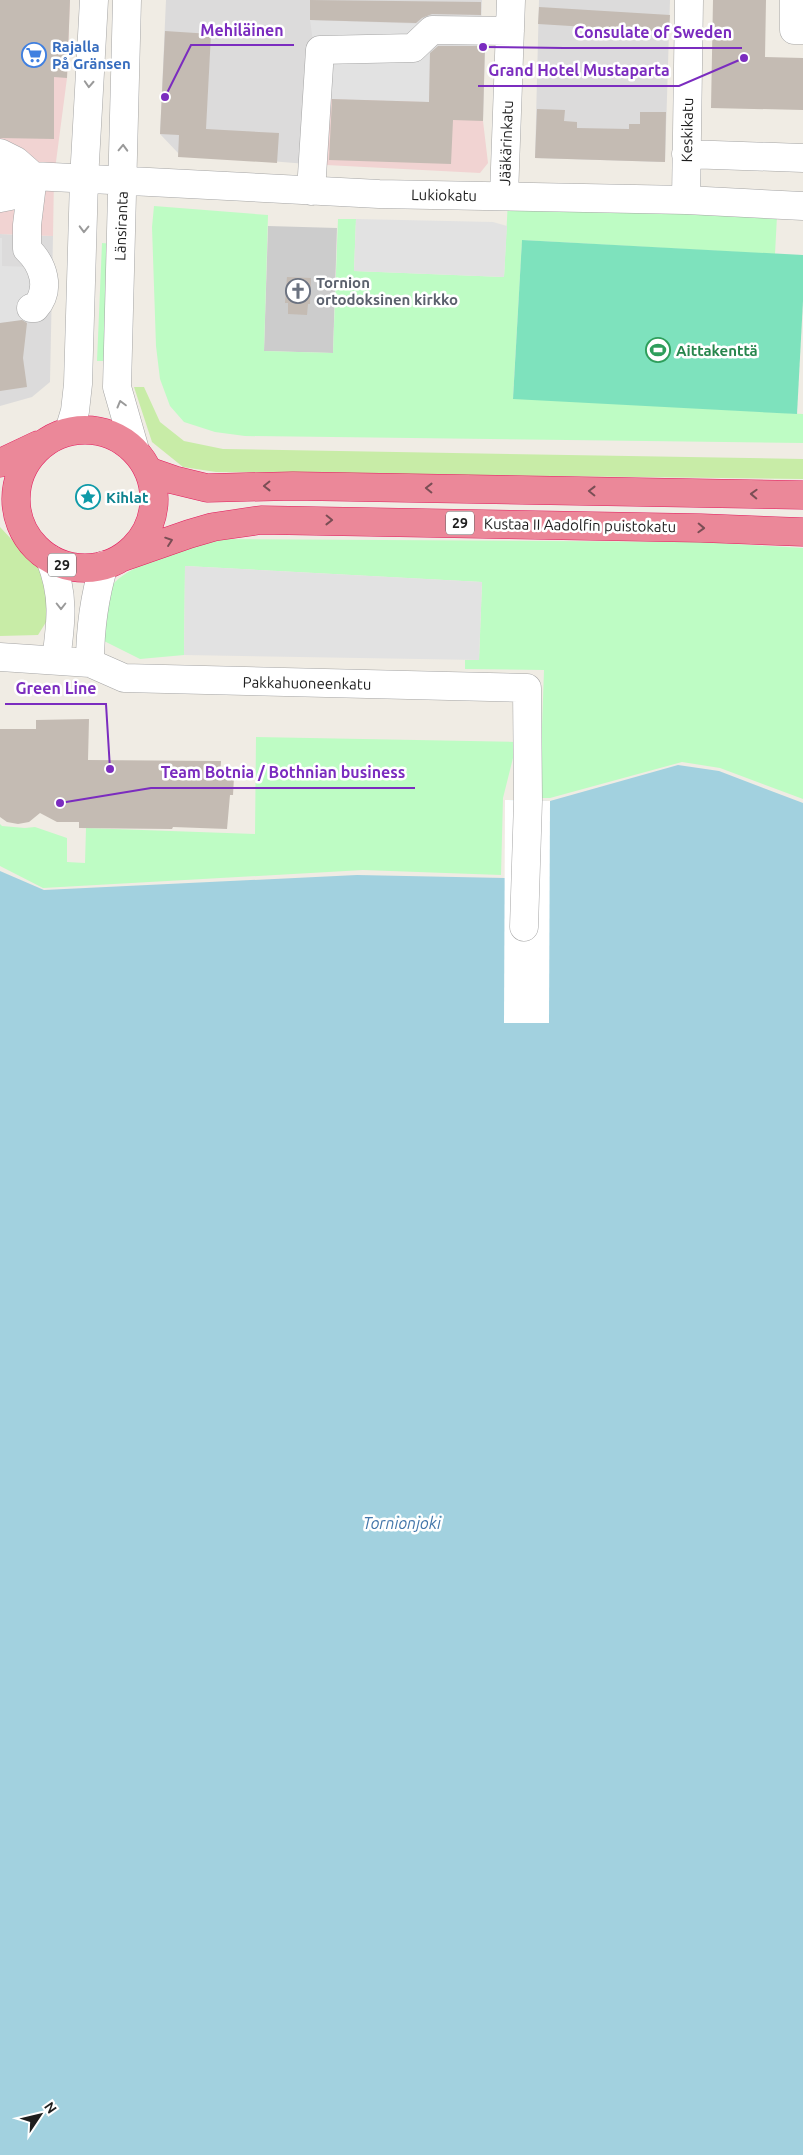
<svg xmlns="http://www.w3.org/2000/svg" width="803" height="2155" font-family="Ubuntu,sans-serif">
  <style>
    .residential { fill: #dcdbdb }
    .commercial { fill: #f1d3d2 }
    .religious { fill: #ccc }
    .grass { fill: #c8eca7 }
    .park { fill: #befcc4 }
    .pitch { fill: #7ee2bd }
    .parking { fill: #e2e2e2 }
    .water { fill: #a2d1df }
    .pier { fill: #fff }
    .building { fill: #c4bbb3 }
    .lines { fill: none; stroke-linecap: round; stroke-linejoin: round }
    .minor-casing { stroke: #a5a5a5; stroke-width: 29 }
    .highway-casing { stroke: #e21c5e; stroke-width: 29 }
    .minor { stroke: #fff; stroke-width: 28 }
    .highway { stroke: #eb8899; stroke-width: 28 }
    .oneway { stroke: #9a9a9a }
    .oneway2 { stroke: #7a4e55 }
    .labels { text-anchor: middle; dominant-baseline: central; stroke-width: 5; stroke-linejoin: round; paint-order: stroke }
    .shield { fill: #fff; stroke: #626262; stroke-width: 1 }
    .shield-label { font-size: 14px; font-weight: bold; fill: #1e1e1e }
    .shop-label { font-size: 15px; font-weight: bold; fill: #366cbe; stroke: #fff; text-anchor: start }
    .street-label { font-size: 15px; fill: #1e1e1e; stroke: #fff }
    .worship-label { font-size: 15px; font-weight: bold; fill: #5b616d; stroke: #fff; text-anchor: start }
    .leisure-label { font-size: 15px; font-weight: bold; fill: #27864d; stroke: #fff; text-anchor: start }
    .culture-label { font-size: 15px; font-weight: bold; fill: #0d838f; stroke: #fff; text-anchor: start }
    .water-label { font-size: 16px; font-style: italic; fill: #4376aa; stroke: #fff }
    .leader { fill: none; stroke: #7b2cbf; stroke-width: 2 }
    .callout-dot { fill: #7b2cbf; stroke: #fff; stroke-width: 2 }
    .callout-label { font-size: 16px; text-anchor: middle; font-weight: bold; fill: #7b2cbf; stroke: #fff; stroke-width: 5; stroke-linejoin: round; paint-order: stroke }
  </style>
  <rect width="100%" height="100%" fill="#f0ece4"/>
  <path class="residential" d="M 166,0 L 482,0 L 481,25 L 485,43 L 483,121 L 307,164 L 179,154 L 160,134 Z
    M 539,0 L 670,0 L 665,162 L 535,158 Z
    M 0,234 L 53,236 L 50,382 L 32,397 L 0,406 Z"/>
  <path class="commercial" d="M 0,0 L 70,0 L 67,78 L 54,177 L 53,236 L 0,234 Z
    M 326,99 L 429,102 L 483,121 L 488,163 L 480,173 L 307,164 Z"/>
  <path class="religious" d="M 268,226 L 337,228 L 333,353 L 264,351 Z"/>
  <path class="grass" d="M 134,387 L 144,387 L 160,422 L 184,441 L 223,449 L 803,459 L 803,479 L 216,472 L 183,467 L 152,442 Z
    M 0,527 L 40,570 L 53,611 L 38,635 L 0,636 Z"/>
  <path class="park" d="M 508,200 L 777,216 L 775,254 L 522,240 L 513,398 L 803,414 L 803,443 L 245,436 L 215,432 L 184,422 L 170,406 L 160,379 L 156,346 L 152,227 L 154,206 L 268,215 L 264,351 L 333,353 L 338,219 L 356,219 L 354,271 L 504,277 Z
    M 102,243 L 113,244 L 107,361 L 97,361 Z
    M 219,539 L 702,542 L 803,548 L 803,799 L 720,768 L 682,762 L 550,798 L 531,798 L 541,756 L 544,670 L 465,669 L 465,660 L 479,660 L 482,582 L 185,566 L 184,655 L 140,659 L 104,641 C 105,628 103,606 107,594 C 117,565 192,547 219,539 Z
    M 256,737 L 517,742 L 503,798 L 501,875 L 363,870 L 43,888 L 0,866 L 0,824 L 2,826 L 25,828 L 35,827 L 67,838 L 67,862 L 85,863 L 86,828 L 255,834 Z"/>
  <path class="pitch" d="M 522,240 L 803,255 L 803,301 L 797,414 L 513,399 Z"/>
  <path class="parking" d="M 310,20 L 426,24 L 430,41 L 429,102 L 326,99 L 314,50 Z
    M 356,219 L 493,222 L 507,226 L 504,277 L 354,271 Z
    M 0,238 L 2,238 L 2,266 L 32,267 L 27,320 L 0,323 Z
    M 185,566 L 482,582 L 479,660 L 184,655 Z"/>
  <path class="water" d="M 678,765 L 719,771 L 803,803 L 803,2155 L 0,2155 L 0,871 L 44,890 L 357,875 L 505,878 L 505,800 L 550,801 Z"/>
  <path class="pier" d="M 505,800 L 550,801 L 549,1023 L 504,1023 Z"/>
  <path class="building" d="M 0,0 L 70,0 L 67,78 L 54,77 L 54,139 L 0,138 Z
    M 310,0 L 481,2 L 481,15 L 432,14 L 422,18 L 416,23 L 310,20 Z
    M 713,0 L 766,0 L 765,57 L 803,58 L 803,110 L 711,108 Z
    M 539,7 L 670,15 L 669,32 L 538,24 Z
    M 165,31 L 211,34 L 206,129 L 279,133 L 277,163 L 178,157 L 179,135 L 160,134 Z
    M 438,46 L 485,46 L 483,121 L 453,120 L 451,164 L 329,160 L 332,99 L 429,102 L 430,53 Z
    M 537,109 L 565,110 L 564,121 L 577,122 L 577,128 L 629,129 L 629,124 L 640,124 L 640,112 L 666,112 L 665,162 L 535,158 Z
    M 287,277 L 311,278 L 310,304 L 308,304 L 307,315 L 288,314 L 288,303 L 285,303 Z
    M 22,320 L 27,323 L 23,358 L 27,387 L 0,391 L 0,323 Z
    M 89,719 L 88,760 L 221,761 L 220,777 L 234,777 L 233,795 L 230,795 L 227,829 L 173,827 L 172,829 L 79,828 L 79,822 L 57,822 L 40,813 L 29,822 L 18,824 L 7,822 L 0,817 L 0,729 L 36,729 L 36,720 Z"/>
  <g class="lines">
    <defs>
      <path id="minor" d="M 127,0 L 117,387 L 135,450
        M 794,0 L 794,30 L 803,30
        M 0,153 L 16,161 L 33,176
        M 686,154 L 803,158
        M 2,176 L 33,176 L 379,194 L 686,200 L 803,206
        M 311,191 L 320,50 L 413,48 L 432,30 L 510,31
        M 504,196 L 511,0
        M 0,198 L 10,196 L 33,176
        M 686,200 L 689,0
        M 31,308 L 35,308 C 52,289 43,264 27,249 L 27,225 L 33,176
        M 69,431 L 75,411 L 78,384 L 84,180 L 94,0
        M 50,559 C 65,595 61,623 56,660
        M 0,657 L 90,663 L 124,678 L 527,688 L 528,801 L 524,927
        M 90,663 C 90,629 94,598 104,565"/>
      <path id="highway" d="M16 499a69 69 0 1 1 138 0a69 69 0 1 1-138 0Z
        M 0,463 L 38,445
        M 148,471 L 174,480 L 207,488 L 293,486 L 803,495
        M 123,557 L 189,534 L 213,527 L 261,520 L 701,528 L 803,532"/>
    </defs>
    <use href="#minor" class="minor-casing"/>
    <use href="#highway" class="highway-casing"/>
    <use href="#minor" class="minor"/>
    <use href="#highway" class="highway"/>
  </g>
  <defs><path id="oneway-chevron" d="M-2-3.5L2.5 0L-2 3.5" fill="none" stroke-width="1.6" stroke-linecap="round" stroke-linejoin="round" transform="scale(1.25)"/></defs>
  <g class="oneway">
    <use href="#oneway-chevron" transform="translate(89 84) rotate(93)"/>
    <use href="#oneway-chevron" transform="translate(123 148) rotate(-88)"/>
    <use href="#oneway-chevron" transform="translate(84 229) rotate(91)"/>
    <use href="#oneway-chevron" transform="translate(121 404) rotate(-105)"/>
    <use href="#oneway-chevron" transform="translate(61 606) rotate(90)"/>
  </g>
  <g class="oneway2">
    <use href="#oneway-chevron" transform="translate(267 486) rotate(179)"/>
    <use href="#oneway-chevron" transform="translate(429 488) rotate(-179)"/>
    <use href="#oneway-chevron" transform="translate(592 491) rotate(-179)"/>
    <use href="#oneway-chevron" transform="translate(754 494) rotate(-178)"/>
    <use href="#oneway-chevron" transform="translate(329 520) rotate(1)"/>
    <use href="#oneway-chevron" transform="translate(701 528) rotate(2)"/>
    <use href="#oneway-chevron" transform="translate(169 541) rotate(-19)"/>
  </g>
  <defs>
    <symbol id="supermarket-ring" viewBox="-11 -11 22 22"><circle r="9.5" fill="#fff" stroke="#3f7fe0" stroke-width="1.5"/><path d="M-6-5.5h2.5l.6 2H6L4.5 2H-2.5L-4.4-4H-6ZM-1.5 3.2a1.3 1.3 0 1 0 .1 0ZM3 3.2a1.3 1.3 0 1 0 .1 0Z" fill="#3f7fe0"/></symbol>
    <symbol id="church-ring" viewBox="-11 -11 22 22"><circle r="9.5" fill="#fff" stroke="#6b7280" stroke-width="1.5"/><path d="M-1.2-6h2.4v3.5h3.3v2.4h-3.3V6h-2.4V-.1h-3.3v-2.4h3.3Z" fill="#6b7280"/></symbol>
    <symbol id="stadium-ring" viewBox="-11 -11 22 22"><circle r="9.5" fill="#fff" stroke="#2e9e5b" stroke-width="1.5"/><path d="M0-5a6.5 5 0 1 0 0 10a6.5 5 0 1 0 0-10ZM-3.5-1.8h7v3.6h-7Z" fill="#2e9e5b"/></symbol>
    <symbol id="sight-ring" viewBox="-11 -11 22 22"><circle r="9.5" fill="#fff" stroke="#0f9aa8" stroke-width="1.5"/><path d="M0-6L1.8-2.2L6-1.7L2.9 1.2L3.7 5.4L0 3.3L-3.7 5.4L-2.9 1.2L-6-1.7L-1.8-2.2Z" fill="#0f9aa8"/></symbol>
  </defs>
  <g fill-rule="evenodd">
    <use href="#supermarket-ring" x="20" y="41" width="28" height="28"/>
    <use href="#church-ring" x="284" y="277" width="28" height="28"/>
    <use href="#stadium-ring" x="644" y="336" width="28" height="28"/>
    <use href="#sight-ring" x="74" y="483" width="28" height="28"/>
  </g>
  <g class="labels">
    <g class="shield">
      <rect x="446" y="511.5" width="28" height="23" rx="4"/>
      <rect x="48" y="553.5" width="28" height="23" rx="4"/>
    </g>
    <g class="shield-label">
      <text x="460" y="523">29</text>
      <text x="62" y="565">29</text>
    </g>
    <g class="shop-label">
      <text x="52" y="46">Rajalla<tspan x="52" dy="17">På Gränsen</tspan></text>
    </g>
    <g class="street-label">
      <text transform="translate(687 130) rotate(-89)">Keskikatu</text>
      <text transform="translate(506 143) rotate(-88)">Jääkärinkatu</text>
      <text transform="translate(444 195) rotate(1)">Lukiokatu</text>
      <text transform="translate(121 226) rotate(-88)">Länsiranta</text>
      <text transform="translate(580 525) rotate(1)">Kustaa II Aadolfin puistokatu</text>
      <text transform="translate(307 683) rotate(1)">Pakkahuoneenkatu</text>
    </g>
    <g class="worship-label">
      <text x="316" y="282">Tornion<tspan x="316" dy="17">ortodoksinen kirkko</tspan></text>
    </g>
    <g class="leisure-label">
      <text x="676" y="350">Aittakenttä</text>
    </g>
    <g class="culture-label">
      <text x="106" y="497">Kihlat</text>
    </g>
    <g class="water-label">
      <text x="402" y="1523">Tornionjoki</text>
    </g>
  </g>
  <path class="leader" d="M165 97L191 45H294M483 47L564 48H742M744 58L679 86H478M110 769L106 704H5M60 803L151 788H415"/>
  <g class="callout-dot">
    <circle cx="165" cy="97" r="5"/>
    <circle cx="483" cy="47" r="5"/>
    <circle cx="744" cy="58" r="5"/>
    <circle cx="110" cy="769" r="5"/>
    <circle cx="60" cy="803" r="5"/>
  </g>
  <g class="callout-label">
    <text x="242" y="36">Mehiläinen</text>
    <text x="653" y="38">Consulate of Sweden</text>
    <text x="579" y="76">Grand Hotel Mustaparta</text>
    <text x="56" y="694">Green Line</text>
    <text x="283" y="778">Team Botnia / Bothnian business</text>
  </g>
  <g transform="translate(40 2115) rotate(55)" stroke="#ffffff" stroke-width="4" paint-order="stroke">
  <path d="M0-4L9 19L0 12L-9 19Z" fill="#1e1e1e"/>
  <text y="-8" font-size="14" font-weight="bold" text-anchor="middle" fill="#1e1e1e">N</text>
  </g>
</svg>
